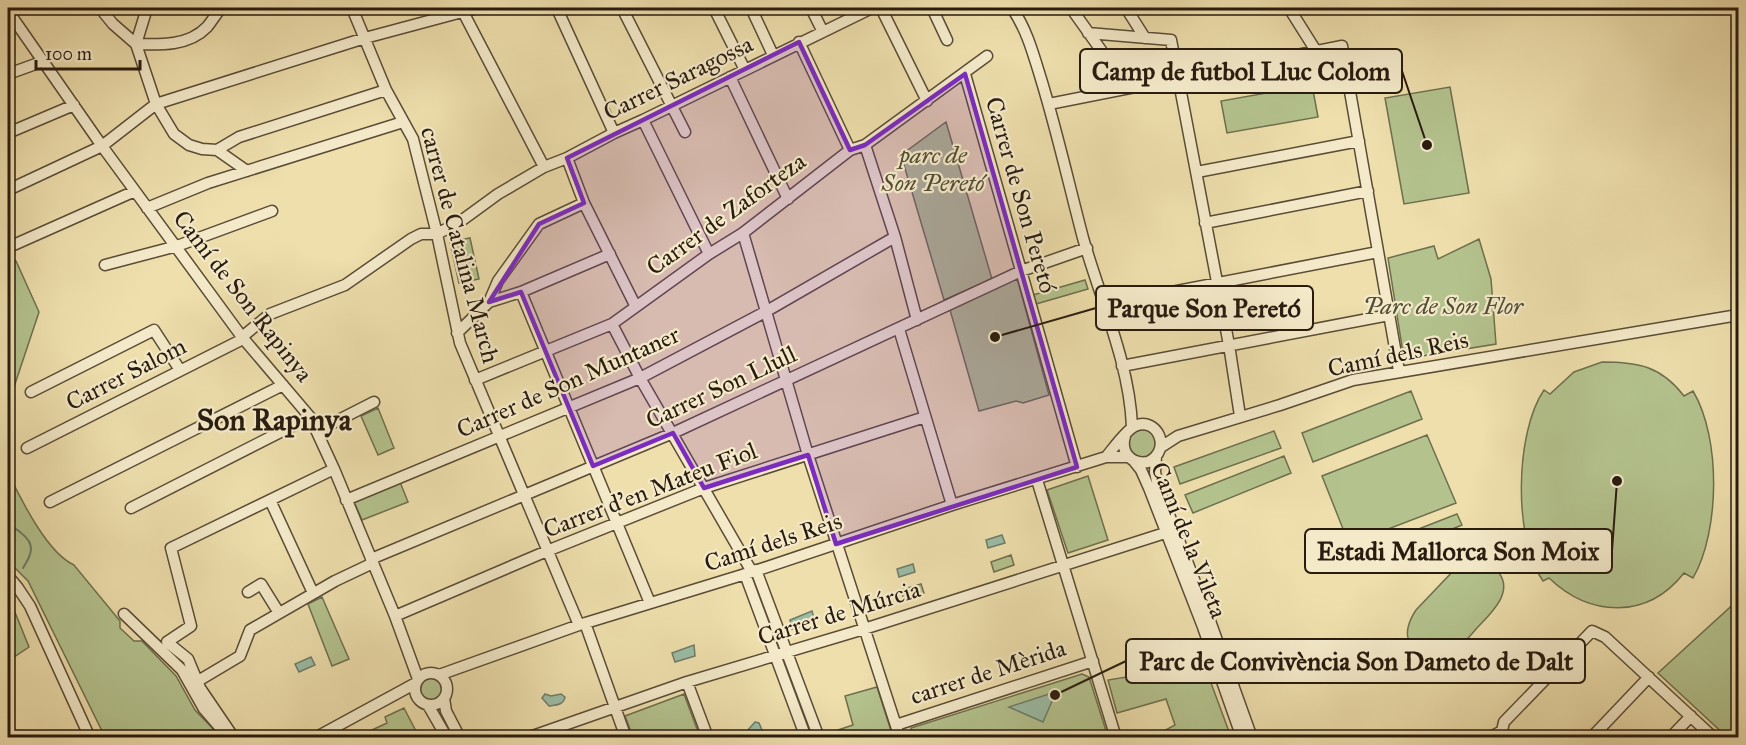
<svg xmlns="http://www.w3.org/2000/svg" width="1746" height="745" font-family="'IM FELL Great Primer',serif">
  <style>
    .green { fill: #b4c38e; stroke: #6e6f4e; stroke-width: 1.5 }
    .water { fill: #9bbda5; stroke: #6d7c69; stroke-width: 1.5 }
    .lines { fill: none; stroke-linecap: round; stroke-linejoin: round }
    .stream { stroke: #6d7c69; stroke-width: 2 }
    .minor-casing { stroke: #5a4c36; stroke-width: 13 }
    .minor { stroke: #f4eaca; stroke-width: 10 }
    .marked { fill: #7b2cbf; fill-opacity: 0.2; stroke: #7b2cbf; stroke-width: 4.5; stroke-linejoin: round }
    .labels { text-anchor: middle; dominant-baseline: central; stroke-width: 4.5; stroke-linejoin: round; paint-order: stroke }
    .street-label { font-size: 24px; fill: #281b0f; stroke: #f4eaca }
    .park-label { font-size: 24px; font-style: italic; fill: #524d35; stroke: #f4eaca }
    .district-label { font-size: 30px; font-weight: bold; fill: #281b0f; stroke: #f4eaca }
    .leader { fill: none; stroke: #281b0f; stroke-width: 2 }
    .callout-dot { fill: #281b0f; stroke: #f4eaca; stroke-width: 2 }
    .callout { fill: #f4eaca; stroke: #281b0f; stroke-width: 2 }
    .callout-label { font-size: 26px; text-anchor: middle; font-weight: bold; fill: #281b0f }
  </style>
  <rect width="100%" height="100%" fill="#eedfad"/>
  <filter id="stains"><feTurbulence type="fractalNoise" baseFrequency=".00333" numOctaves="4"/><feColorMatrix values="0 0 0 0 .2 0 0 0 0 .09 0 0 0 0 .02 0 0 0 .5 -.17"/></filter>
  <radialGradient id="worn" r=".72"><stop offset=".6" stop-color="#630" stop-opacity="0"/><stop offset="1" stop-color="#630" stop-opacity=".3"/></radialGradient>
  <path class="green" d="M 1312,85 L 1318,117 L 1227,133 L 1221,101 Z
    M 1450,87 L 1469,193 L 1404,204 L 1385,98 Z
    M 946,122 L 992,279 L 944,300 L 901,155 Z
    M 470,238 L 479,279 L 459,283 L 450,242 Z
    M 1479,239 L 1491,279 L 1496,344 L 1404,359 L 1388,258 L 1434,246 L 1438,259 Z
    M 8,256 L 16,261 L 39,312 L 8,405 Z
    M 1017,278 L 1049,395 L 1023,403 L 1016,401 L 979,411 L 950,310 Z
    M 1085,280 L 1088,289 L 1036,304 L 1033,295 Z
    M 1602,362 C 1638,362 1661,366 1684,396 L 1693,391 C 1721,438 1720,531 1693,578 L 1684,573 C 1647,620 1590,617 1549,578 L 1543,581 C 1513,540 1515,432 1544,390 L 1550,394 L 1574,372 Z
    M 1411,391 L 1422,419 L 1313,462 L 1302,433 Z
    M 378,408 L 394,448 L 378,455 L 361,416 Z
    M 1138,428 L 1154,432 L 1157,449 L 1144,458 C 1126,454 1123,440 1138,428 Z
    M 1274,431 L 1281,448 L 1180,484 L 1174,467 Z
    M 1427,435 L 1456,503 L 1349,544 L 1322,476 Z
    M 1284,456 L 1291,473 L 1193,513 L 1185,495 Z
    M 8,473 C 21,499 47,553 74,565 L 120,621 L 120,628 L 134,641 L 142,641 L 176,676 L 195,710 L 221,737 L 105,737 L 28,581 L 8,561 Z
    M 1088,476 L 1108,540 L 1068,553 L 1047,490 Z
    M 400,482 L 408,502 L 362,520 L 354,502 Z
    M 1457,514 L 1462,525 L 1435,536 L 1413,559 L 1402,551 L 1398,537 Z
    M 1011,555 L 1014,565 L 994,572 L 991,562 Z
    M 1475,560 C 1485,562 1493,564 1499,573 C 1514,593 1490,614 1477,628 C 1460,648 1434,678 1411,644 C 1403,634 1410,619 1416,610 L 1457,567 Z
    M 921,584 L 924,593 L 904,600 L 901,590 Z
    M 8,595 L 29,647 L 8,661 Z
    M 322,597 L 349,659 L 332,666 L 308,604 Z
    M 1738,600 L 1738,737 L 1727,737 L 1658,673 Z
    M 1204,664 L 1231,737 L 1153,737 L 1175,725 L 1166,699 L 1117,713 L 1108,680 Z
    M 1082,674 L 1089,677 L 1108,737 L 910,738 L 911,728 Z
    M418 690a13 13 0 1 1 26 0a13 13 0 1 1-26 0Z
    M 877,687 L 893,737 L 827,737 L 826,734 L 853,725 L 845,696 Z
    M 684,694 L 700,737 L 633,737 L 625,716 Z
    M 404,708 L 419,737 L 357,737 L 387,723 L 385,717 Z"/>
  <path class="water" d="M 1002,535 L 1005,543 L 988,548 L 986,540 Z
    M 913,564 L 915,572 L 899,577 L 897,569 Z
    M 812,611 L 815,622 L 792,629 L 790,620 Z
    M 694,645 L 695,656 L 675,662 L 672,653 Z
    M 311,657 L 315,665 L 299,672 L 295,664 Z
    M 1056,692 L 1043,722 L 1009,707 L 1055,692 Z
    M 545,694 L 551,696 L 561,694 L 565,697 C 564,705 556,705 549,706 L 542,698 Z
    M 755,722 L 759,723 L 765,737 L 753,737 L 747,731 Z"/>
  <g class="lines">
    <path class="stream" d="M 8,526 C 13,527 17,529 21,533 C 36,544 32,554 23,568"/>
    <defs>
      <path id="minor" d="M 100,8 L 113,24 L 136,44 L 156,104 L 174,134 L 189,145 L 202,149 L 217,150 L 247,171
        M 147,8 L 136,44 C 160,45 189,46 207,27 C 212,21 216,14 221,8
        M 352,8 L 386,90 L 413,139 L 437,234 L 460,343 L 579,625
        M 461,8 L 544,167
        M 622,8 L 685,132
        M 714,8 L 745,70
        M 751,8 L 773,55
        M 811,8 L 823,32
        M 881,8 L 927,101
        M 932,8 L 947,40
        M 1012,8 C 1027,30 1033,53 1041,79 C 1057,131 1069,185 1083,238 C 1100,298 1130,365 1132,427
        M 1071,8 L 1128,88
        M 1126,8 L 1145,38
        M 1289,8 L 1316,51
        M 8,11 L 102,146 L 242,337 L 310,417 L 334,469 L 395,616 L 418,679
        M 559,13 L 614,133
        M 1088,33 L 1171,40 L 1229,345 L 1240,416
        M 799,42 L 850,150
        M 8,74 L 44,61
        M 965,74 L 1077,467
        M 730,77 L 788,199
        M 1049,104 L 1342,46 L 1399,371
        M 643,120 L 709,254
        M 8,133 L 74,105
        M 865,145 L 895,237 L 917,320
        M 217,150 L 239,137 L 386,90
        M 567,158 L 584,203 L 635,305
        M 1197,172 L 1359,141
        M 8,190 L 102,146 L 156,104 L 365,38 L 477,8
        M 147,208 L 208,183 L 403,122
        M 1205,223 L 1368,191
        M 743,233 L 808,455 L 900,738
        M 9,247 L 135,191
        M 105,265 L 177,246 L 272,211
        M 521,292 L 650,603
        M 489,302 L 521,292 L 610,254
        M 1174,304 L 1172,292 L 1378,252
        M 612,324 L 640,378 L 752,572
        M 899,329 L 952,505
        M 457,333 L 489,302 L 498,281 L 539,224 L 584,203
        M 242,337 L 270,314 L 345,285 L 411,239 L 421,234 L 437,234 L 461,221 L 498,194 L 544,167 L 567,158 L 614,133 L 643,120 L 872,8
        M 1122,366 L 1389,315
        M 475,380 L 612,324 L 709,254 L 743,233 L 850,150 L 865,145 L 987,56
        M 31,392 L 154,330 L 180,370
        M 317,431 L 374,402
        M 1161,447 L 1178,436 L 1280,405 L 1353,380 L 1738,315
        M 27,448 L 243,339
        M 1106,457 C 1113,449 1126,430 1135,426 C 1157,416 1173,450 1148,462 C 1132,465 1120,453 1125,436
        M 1156,457 L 1155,472 L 1158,486 L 1210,621 L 1252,738
        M 1133,460 L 1141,470 L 1149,488 L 1203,627 L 1242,738
        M 1037,480 L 1116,738
        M 270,500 L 313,593
        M 346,500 L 640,378 L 765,312 L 895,237
        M 50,502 L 283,385
        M 131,508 L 310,417
        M 371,559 L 673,433 L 1021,271 L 1087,248
        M 756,570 L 819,738
        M 745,574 L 806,738
        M 8,576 L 18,588 L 30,606 L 90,738
        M 248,592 L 261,584 L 279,613
        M 124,614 L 182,670 L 204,709 L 229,738
        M 395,616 L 547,551 L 704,488 L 925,417
        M 585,623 L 626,738
        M415 689a16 16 0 1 1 32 0a16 16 0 1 1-32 0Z
        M 439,675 L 579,625 L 752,572 L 952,505 L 1106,457 L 1129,457
        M 198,681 L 240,656 L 250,630 L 335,581 L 373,563
        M 687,682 L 708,738
        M 444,698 L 446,711 L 460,738
        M 428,705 L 447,738
        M 896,725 L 1093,661
        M 1502,731 L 1504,722 L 1592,631 L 1605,637 L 1714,738
        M 234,738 L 200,688 L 188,659 L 167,642 L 191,626 L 171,548 L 334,469
        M 315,738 L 416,683
        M 527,738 L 687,682 L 864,629 L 1165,533
        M 1489,738 L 1502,731
        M 1591,738 L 1649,677
        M 1670,738 L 1691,716"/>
    </defs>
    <use href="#minor" class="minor-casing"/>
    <use href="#minor" class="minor"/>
  </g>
  <path class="marked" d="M 799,42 L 850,150 L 865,145 L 965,74 L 1077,467 L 836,544 L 808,455 L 704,488 L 673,433 L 593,466 L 521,292 L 489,302 L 539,224 L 584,203 L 567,158 Z"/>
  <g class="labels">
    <g class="street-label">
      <text transform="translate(678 78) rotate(-26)">Carrer Saragossa</text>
      <text transform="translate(1021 195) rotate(74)">Carrer de Son Peretó</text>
      <text transform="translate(726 214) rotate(-36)">Carrer de Zaforteza</text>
      <text transform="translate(460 245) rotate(75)">carrer de Catalina March</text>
      <text transform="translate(243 296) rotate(52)">Camí de Son Rapinya</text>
      <text transform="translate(1398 354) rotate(-12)">Camí dels Reis</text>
      <text transform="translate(126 374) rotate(-27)">Carrer Salom</text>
      <text transform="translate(568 382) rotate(-24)">Carrer de Son Muntaner</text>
      <text transform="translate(721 387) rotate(-25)">Carrer Son Llull</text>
      <text transform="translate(650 490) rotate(-21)">Carrer d'en Mateu Fiol</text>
      <text transform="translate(1189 540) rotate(68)">Camí de la Vileta</text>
      <text transform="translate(773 542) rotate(-18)">Camí dels Reis</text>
      <text transform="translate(839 613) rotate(-17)">Carrer de Múrcia</text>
      <text transform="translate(988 672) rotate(-18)">carrer de Mèrida</text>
    </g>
    <g class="park-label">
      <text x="933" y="155">parc de<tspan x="933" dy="28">Son Peretó</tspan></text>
      <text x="1443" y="306">Parc de Son Flor</text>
    </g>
    <g class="district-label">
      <text x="274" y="420">Son Rapinya</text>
    </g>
  </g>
  <path class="leader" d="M1427 145L1402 71M995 337L1096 308M1617 481L1612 551M1055 695L1126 661"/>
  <g class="callout-dot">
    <circle cx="1427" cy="145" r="6"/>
    <circle cx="995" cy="337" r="6"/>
    <circle cx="1617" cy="481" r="6"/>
    <circle cx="1055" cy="695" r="6"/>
  </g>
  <g class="callout">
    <rect x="1080" y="49" width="322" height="44" rx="6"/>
    <rect x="1096" y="286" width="217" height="44" rx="6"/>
    <rect x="1305" y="529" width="307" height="44" rx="6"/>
    <rect x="1126" y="639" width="459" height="44" rx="6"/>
  </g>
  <g class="callout-label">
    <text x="1241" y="80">Camp de futbol Lluc Colom</text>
    <text x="1204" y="317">Parque Son Peretó</text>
    <text x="1458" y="560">Estadi Mallorca Son Moix</text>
    <text x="1356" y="670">Parc de Convivència Son Dameto de Dalt</text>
  </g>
  <rect width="1746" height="745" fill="none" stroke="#eedfad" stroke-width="30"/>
  <rect x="9" y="9" width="1728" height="727" fill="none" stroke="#281b0f" stroke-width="3"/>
  <rect x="15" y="15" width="1716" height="715" fill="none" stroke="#281b0f" stroke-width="1.5"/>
  <path d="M36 60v9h104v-9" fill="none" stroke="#281b0f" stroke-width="3"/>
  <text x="45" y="60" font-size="18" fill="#281b0f" stroke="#f4eaca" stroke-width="4.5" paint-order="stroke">100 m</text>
  <rect width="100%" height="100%" filter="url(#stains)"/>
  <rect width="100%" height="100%" fill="url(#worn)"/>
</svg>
